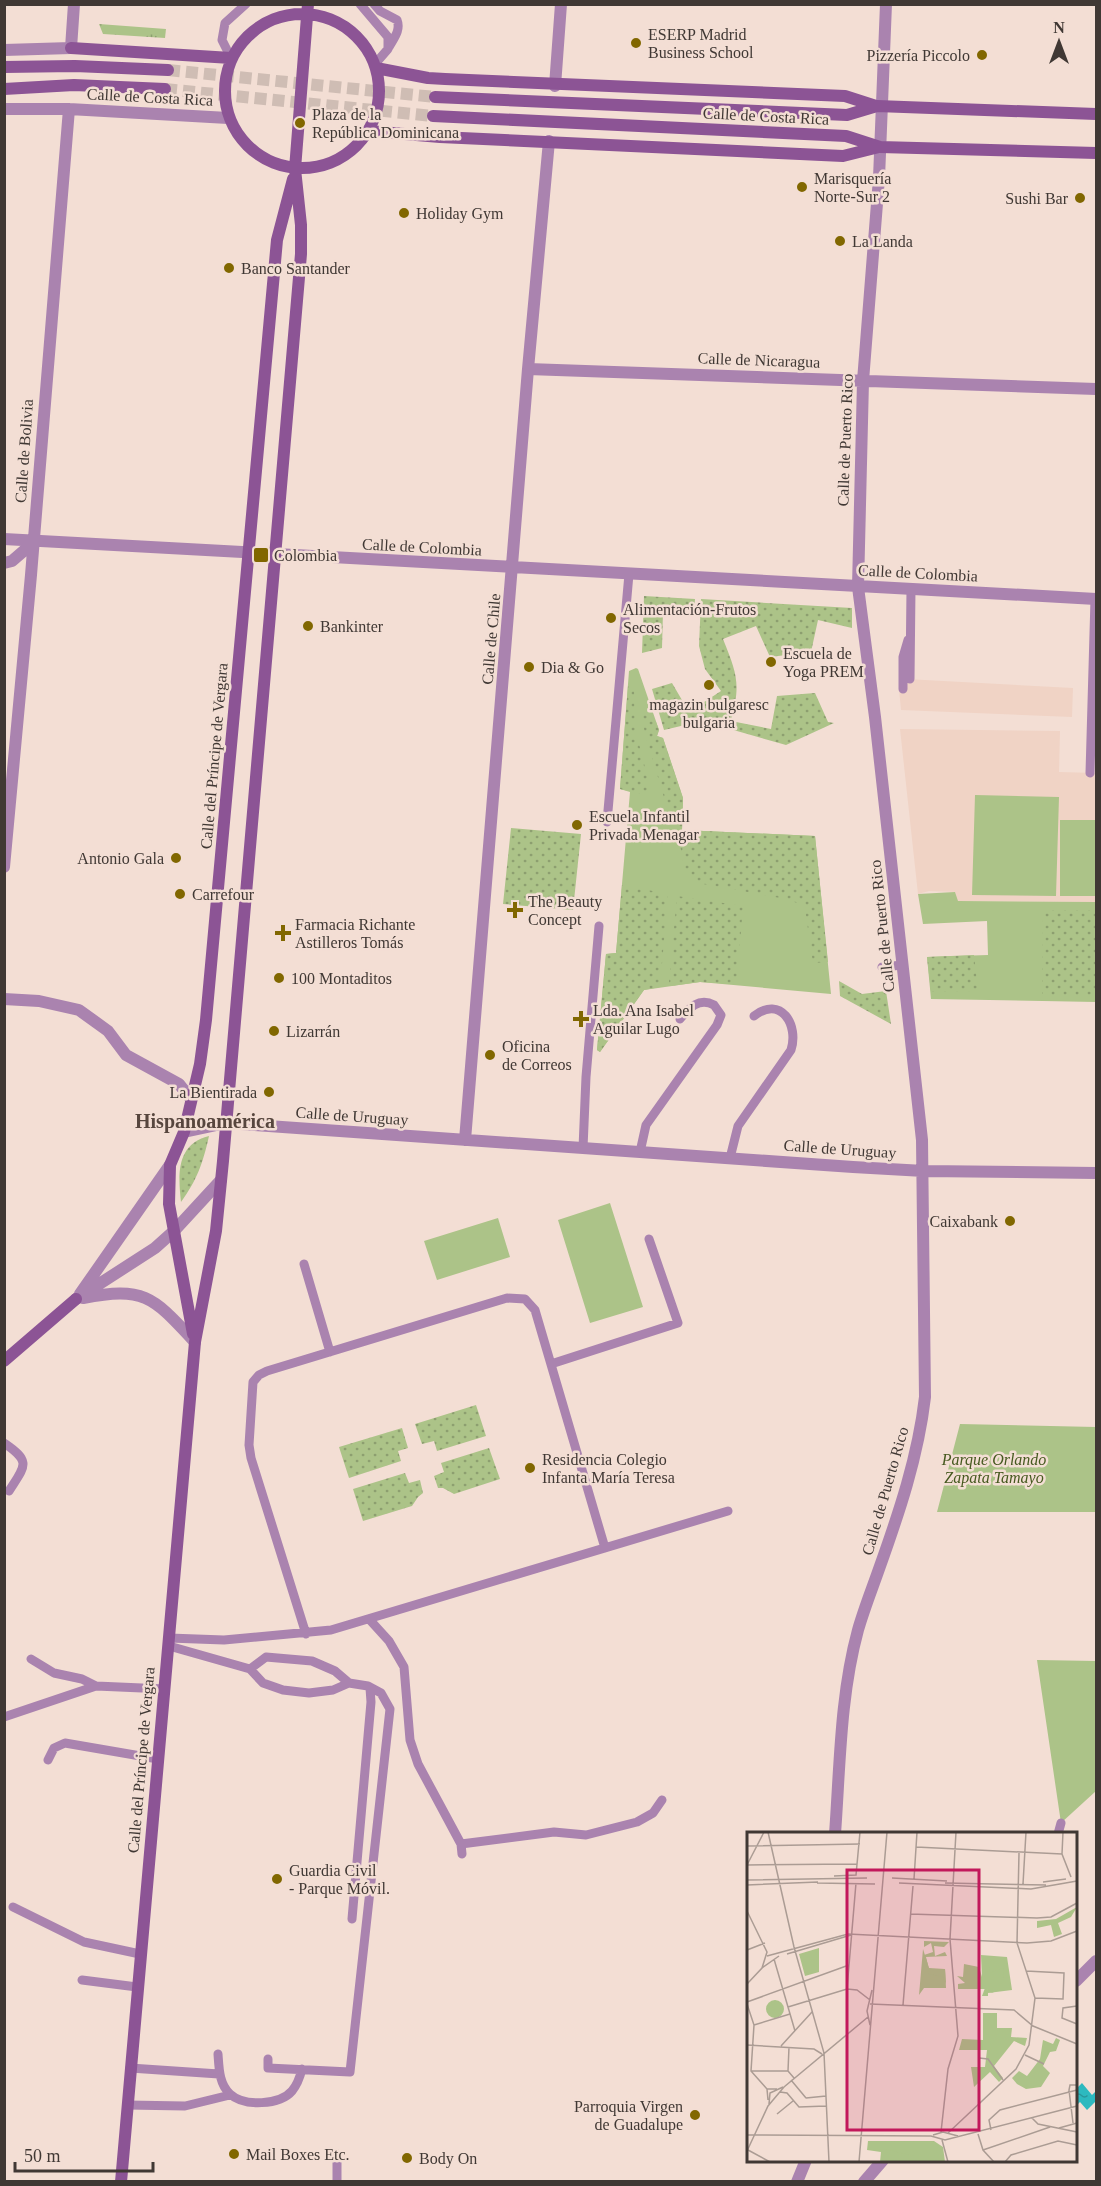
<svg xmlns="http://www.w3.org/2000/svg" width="1101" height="2186" font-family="Georgia,serif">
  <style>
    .built { fill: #f0d3c5 }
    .grass { fill: url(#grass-tufts) }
    .park { fill: #acc388 }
    .garden { fill: url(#garden-dots) }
    .water { fill: url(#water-ripples) }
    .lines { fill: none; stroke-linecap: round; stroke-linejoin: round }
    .secondary-tunnel { stroke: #cfbdb4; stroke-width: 12; stroke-dasharray: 12 6; stroke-linecap: butt }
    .lane { stroke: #aa83af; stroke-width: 9 }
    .street { stroke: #aa83af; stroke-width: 12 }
    .secondary { stroke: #8c5495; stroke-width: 12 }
    .poi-dot { fill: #816700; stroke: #f3ded4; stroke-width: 2 }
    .labels { text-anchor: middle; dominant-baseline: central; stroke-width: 5; stroke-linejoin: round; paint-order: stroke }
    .poi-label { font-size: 16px; fill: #403834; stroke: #f3ded4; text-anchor: start }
    .street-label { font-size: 16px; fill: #403834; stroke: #f3ded4 }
    .park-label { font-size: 16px; font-style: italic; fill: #46591f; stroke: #f3ded4 }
    .quarter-label { font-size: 20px; font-weight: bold; fill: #57463e; stroke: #f3ded4 }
    .inset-road { fill: none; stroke: #ab9c94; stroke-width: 1.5 }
    .view { fill: #c2185b; fill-opacity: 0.15; stroke: #c2185b; stroke-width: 3 }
    .inset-edge { fill: none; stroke: #403834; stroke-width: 3 }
  </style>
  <defs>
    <pattern id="grass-tufts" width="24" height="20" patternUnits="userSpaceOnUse" patternTransform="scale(1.5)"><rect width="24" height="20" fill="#acc388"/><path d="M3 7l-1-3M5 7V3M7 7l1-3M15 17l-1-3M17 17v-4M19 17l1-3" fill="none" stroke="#8d9f70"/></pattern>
    <pattern id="garden-dots" width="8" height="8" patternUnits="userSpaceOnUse" patternTransform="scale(1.5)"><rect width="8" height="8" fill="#acc388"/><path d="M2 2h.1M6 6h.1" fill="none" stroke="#8d9f70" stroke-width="1.8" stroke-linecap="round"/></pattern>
    <pattern id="water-ripples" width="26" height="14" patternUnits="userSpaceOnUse" patternTransform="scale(1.5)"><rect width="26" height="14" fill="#2db9bf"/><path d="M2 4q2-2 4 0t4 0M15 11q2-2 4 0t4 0" fill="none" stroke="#28979c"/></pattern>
  </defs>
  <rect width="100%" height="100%" fill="#f3ded4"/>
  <path class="built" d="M 906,679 L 1073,688 L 1072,717 L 901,710 L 899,689 Z
    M 900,729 L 1060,731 L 1059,772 L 1096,773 L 1096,902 L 957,901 L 955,892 L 929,891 L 918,894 Z"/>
  <path class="grass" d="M 99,24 L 166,29 L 165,38 L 103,34 Z"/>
  <path class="park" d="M 636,668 L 638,669 L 659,730 L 657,736 L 663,738 L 683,798 L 682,830 L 815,836 L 831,994 L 700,982 L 644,990 L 600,1052 L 597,1050 L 606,954 L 616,953 L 630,792 L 620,789 L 629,671 Z
    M 975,795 L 1059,797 L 1056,896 L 972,895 Z
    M 1060,820 L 1096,820 L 1096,896 L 1060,896 Z
    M 955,892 L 958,901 L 1096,902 L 1096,1002 L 931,999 L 927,957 L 988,955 L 987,921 L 923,924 L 918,894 Z
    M 610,1203 L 643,1307 L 590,1323 L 558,1220 Z
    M 498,1218 L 510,1257 L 437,1280 L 424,1241 Z
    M 960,1424 L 1096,1427 L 1096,1512 L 937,1512 Z
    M 1037,1660 L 1096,1661 L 1096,1791 L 1061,1823 Z"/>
  <path class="garden" d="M 644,596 L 695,599 L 694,614 L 663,611 L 662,648 L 642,653 Z
    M 701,599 L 852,608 L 852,628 L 818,620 L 811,652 L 770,657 L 756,626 L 723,639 C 737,674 741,684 731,721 L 771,729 L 777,696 L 815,693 L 828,722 L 834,723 L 786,745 L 702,721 L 664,730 L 652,689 L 672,683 L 689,712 L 721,691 L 705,669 L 699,646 Z
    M 632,685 L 634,687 L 635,728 L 651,791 L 646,795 L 620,789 L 628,686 Z
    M 648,711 L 650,719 L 656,722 L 659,730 L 657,736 L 663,738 L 683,798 L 682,830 L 815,836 L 828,962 L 813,963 L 805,909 L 800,904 L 786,899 L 692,882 L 685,872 L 679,839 L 672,824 L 645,734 L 642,716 L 644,713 Z
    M 511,828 L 581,834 L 573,910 L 503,904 Z
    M 622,885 L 668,894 L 660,987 L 644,990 L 600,1052 L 597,1050 L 606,954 L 616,953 Z
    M 677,896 L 743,906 L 737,981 L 732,984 L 700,982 L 671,986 L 669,982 Z
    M 1043,910 L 1096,910 L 1096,997 L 1042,996 Z
    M 974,955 L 978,991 L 931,992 L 927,957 Z
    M 839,981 L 862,994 L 886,991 L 891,1024 L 840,996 Z
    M 209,1136 C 203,1163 197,1180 181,1202 C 178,1175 176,1144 209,1136 Z
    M 476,1405 L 486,1436 L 437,1451 L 434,1441 L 422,1444 L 415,1424 Z
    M 402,1428 L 408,1448 L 398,1451 L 401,1461 L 349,1478 L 339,1447 Z
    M 489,1448 L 500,1479 L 454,1494 L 443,1488 L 438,1488 L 434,1476 L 444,1472 L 441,1463 Z
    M 405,1473 L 409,1483 L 420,1480 L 423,1493 L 418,1497 L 412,1506 L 363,1521 L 353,1489 Z"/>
  <path class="water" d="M 1082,2083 L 1092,2095 L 1096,2091 L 1096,2101 L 1087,2110 L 1080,2102 L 1076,2106 L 1076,2089 Z"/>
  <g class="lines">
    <path class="secondary-tunnel" d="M 168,70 L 435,97
      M 165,89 L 433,116"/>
    <path class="lane" d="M 360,4 L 388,37 L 388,49 L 375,64
      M 374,4 L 380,11 L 397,20 C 401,30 394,38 389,47
      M 231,58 L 222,40 L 225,23 L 246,4
      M 910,679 L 911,589
      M 903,689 L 903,657 L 908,640
      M 1090,773 L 1095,599
      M 607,822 L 629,574
      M 882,967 L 903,965
      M 583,1148 L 586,1077 L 599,926
      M 640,1152 L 646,1125 L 717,1025 L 721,1015 L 714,1005 C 699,997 689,1008 680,1019
      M 730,1158 L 738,1126 L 791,1050 C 799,1025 781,995 754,1016
      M 304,1264 L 330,1352
      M 551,1364 L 678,1323 L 649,1239
      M 4,1443 C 32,1462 25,1466 9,1491
      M 369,1619 L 389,1641 L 404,1667 L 410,1740 L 418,1764 L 461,1844 L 462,1854
      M 306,1634 L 251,1458 L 249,1445 L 253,1382 L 259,1375 L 267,1371 L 507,1298 L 525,1299 L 535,1310 L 605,1548
      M 169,1638 L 224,1640 L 331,1630 L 728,1511
      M 169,1646 L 250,1669 L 263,1683 L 283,1690 L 309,1693 L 333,1690 L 349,1683
      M 31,1659 L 54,1673 L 82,1679 L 96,1686
      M 250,1669 L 266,1657 L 312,1661 L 335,1671 L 349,1683 L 368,1686 L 381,1693 L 390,1709 L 350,2072 L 268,2068 L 268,2059
      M 4,1717 L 96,1686 L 165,1689
      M 48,1760 L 54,1748 L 65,1743 L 158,1759
      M 1058,1834 L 1061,1823
      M 461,1844 L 554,1832 L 586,1835 L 637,1822 L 653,1813 L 662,1800
      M 13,1907 L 84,1942 L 140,1954
      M 352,1919 L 371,1702 L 370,1688
      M 82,1980 L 137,1987
      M 218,2054 C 219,2068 219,2084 230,2094 C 244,2107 280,2105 292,2091 C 297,2085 300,2077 302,2069
      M 130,2068 L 219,2074
      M 127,2105 L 185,2106 L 230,2095
      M 337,2154 L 337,2182"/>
    <path class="street" d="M 4,50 L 71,48 L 74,4
      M 555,86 L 561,4
      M 4,109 L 69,109 L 228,118
      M 528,369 L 1096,389
      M 4,539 L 1096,599
      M 4,563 L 12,561 L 34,542
      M 4,867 L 31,575 L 69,109
      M 4,999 L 39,1001 L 79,1010 L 108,1031 L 126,1055 L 179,1084 L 191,1099
      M 184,1132 L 226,1123 L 853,1167 L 924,1171 L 1096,1173
      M 465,1140 L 528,369 L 549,141
      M 80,1294 L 170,1165
      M 83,1298 C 145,1286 153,1297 195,1342
      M 76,1299 L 155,1248 L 174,1231 L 221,1180
      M 835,1834 C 840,1766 840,1696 858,1630 C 864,1609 872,1589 879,1569 C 899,1513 918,1457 925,1397 L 922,1140 L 875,717 L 858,587 L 863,381 L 879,178 L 886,4
      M 1076,1981 L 1096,1961
      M 797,2182 L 806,2160
      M 864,2182 L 883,2160"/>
    <path class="secondary" d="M225 91a77 77 0 1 1 154 0a77 77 0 1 1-154 0Z
      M 71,48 L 231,58
      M 4,67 L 75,66 L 168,70
      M 376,68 L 428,78 L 445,79 L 845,96 L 876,106
      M 4,89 L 74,85 L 165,89
      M 435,97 L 847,115 L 877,106 L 1096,114
      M 433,116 L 846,136 L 880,147 L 1096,153
      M 369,131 L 440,137 L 843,156 L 879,147
      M 193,1334 L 169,1204 L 170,1165 L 184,1132 L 200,1064 L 206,1020 L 277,240 L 293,179
      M 4,1361 L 76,1299
      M 121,2182 L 195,1342 L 216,1231 L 223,1161 L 301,254 L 301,225 L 295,169 L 308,4"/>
  </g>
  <g class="poi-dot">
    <circle cx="636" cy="43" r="6"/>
    <circle cx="982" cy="55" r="6"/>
    <circle cx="300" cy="123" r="6"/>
    <circle cx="802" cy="187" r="6"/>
    <circle cx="1080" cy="198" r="6"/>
    <circle cx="404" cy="213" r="6"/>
    <circle cx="840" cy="241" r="6"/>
    <circle cx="229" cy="268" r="6"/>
    <rect x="253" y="547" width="16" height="16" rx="3"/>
    <circle cx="611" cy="618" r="6"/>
    <circle cx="308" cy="626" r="6"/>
    <circle cx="771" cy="662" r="6"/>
    <circle cx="529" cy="667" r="6"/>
    <circle cx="709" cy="685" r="6"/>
    <circle cx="577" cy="825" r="6"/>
    <circle cx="176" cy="858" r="6"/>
    <circle cx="180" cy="894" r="6"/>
    <path d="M512 901h6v6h6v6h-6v6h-6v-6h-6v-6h6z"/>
    <path d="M280 924h6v6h6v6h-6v6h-6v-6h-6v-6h6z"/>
    <circle cx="279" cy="978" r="6"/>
    <path d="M578 1010h6v6h6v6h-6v6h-6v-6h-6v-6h6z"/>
    <circle cx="274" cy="1031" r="6"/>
    <circle cx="490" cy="1055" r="6"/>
    <circle cx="269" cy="1092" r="6"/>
    <circle cx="1010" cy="1221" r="6"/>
    <circle cx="530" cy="1468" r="6"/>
    <circle cx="277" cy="1879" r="6"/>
    <circle cx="695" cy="2115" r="6"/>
    <circle cx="234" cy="2154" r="6"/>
    <circle cx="407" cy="2158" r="6"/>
  </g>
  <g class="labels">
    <g class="poi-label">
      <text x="648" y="34">ESERP Madrid<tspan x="648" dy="18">Business School</tspan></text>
      <text x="970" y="55" text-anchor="end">Pizzería Piccolo</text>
      <text x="312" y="114">Plaza de la<tspan x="312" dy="18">República Dominicana</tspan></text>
      <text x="814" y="178">Marisquería<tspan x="814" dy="18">Norte-Sur 2</tspan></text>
      <text x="1068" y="198" text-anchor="end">Sushi Bar</text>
      <text x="416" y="213">Holiday Gym</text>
      <text x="852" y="241">La Landa</text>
      <text x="241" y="268">Banco Santander</text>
      <text x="274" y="555">Colombia</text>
      <text x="623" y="609">Alimentación-Frutos<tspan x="623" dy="18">Secos</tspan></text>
      <text x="320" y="626">Bankinter</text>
      <text x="783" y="653">Escuela de<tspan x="783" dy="18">Yoga PREM</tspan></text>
      <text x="541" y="667">Dia &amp; Go</text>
      <text x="709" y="704" text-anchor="middle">magazin bulgaresc<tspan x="709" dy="18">bulgaria</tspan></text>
      <text x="589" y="816">Escuela Infantil<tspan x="589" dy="18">Privada Menagar</tspan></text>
      <text x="164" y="858" text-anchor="end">Antonio Gala</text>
      <text x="192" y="894">Carrefour</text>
      <text x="528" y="901">The Beauty<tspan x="528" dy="18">Concept</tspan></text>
      <text x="295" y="924">Farmacia Richante<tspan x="295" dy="18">Astilleros Tomás</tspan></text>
      <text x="291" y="978">100 Montaditos</text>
      <text x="593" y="1010">Lda. Ana Isabel<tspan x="593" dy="18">Aguilar Lugo</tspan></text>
      <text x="286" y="1031">Lizarrán</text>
      <text x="502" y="1046">Oficina<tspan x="502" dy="18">de Correos</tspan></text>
      <text x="257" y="1092" text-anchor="end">La Bientirada</text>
      <text x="998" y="1221" text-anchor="end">Caixabank</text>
      <text x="542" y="1459">Residencia Colegio<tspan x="542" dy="18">Infanta María Teresa</tspan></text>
      <text x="289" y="1870">Guardia Civil<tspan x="289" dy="18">- Parque Móvil.</tspan></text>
      <text x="683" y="2106" text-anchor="end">Parroquia Virgen<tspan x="683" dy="18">de Guadalupe</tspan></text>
      <text x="246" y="2154">Mail Boxes Etc.</text>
      <text x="419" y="2158">Body On</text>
    </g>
    <g class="street-label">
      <text transform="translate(150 97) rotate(3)">Calle de Costa Rica</text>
      <text transform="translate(766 116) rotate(3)">Calle de Costa Rica</text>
      <text transform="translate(759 360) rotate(2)">Calle de Nicaragua</text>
      <text transform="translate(845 440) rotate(-88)">Calle de Puerto Rico</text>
      <text transform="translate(24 451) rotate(-86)">Calle de Bolivia</text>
      <text transform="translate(422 547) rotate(3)">Calle de Colombia</text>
      <text transform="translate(918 573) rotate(3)">Calle de Colombia</text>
      <text transform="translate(491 639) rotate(-85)">Calle de Chile</text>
      <text transform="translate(214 756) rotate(-85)">Calle del Príncipe de Vergara</text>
      <text transform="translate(882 926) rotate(-96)">Calle de Puerto Rico</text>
      <text transform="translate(352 1116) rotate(4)">Calle de Uruguay</text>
      <text transform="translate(840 1149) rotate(4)">Calle de Uruguay</text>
      <text transform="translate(885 1491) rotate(-74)">Calle de Puerto Rico</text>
      <text transform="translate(141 1760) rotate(-85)">Calle del Príncipe de Vergara</text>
    </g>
    <g class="park-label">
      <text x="994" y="1459">Parque Orlando<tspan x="994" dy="18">Zapata Tamayo</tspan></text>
    </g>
    <g class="quarter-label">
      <text x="205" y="1121">Hispanoamérica</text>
    </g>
  </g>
  <g transform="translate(747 1832)">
    <rect width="330" height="330" fill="#f3ded4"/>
    <path d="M 72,116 L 72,140 L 58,144 L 52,122 ZM 176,117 L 182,136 L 198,137 L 199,156 L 177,156 L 172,163 ZM 234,123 L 260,125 L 265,158 L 241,161 L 240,157 L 211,157 L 211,152 L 218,151 L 210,144 L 216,145 L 217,132 L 232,135 L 235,145 ZM19 177a9 9 0 1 1 18 0a9 9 0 1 1-18 0ZM 236,181 L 250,181 L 250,196 L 265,196 L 264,205 L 280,206 L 278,214 L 267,209 L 247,234 L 256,246 L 252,250 L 243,240 L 227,255 L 224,235 L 238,235 L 240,218 L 212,218 L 215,207 L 236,208 ZM 309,206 L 313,208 L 309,219 L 303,220 L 296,234 L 303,241 L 294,255 L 279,257 L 270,252 L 265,246 L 272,239 L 280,244 L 293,227 L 296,208 L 306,212 ZM 121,309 L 187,309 L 196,315 L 198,330 L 133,330 L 134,320 L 120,318 Z" fill="#acc388"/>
    <path d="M 330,75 L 324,85 L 311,91 L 315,102 L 307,105 L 304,93 L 290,96 L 290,89 L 309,87 ZM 177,109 L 202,110 L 197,115 L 187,114 L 188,124 L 198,120 L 200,124 L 179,125 L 182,137 L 198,137 L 199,152 L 196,145 L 182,142 L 177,123 L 186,120 L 184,111 L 177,115 ZM 235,135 L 242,135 L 243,141 L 256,136 L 257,146 L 240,146 L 240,157 L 247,161 L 241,160 L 241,164 L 235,164 L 238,156 L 225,156 L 225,146 L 238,146 ZM 138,309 L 167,310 L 167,324 L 138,317 Z" fill="#acc388"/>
    <path class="inset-road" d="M 21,0 L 47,115 L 77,221 L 82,330M 316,0 L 315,22 L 324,45M 0,14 L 113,12M 169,15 L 315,22M 0,33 L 110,32M 0,33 L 17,0M 87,44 L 109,43 L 113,0M 145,46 L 200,49M 167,47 L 170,0M 0,48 L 120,46M 296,50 L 319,47M 70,51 L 128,52M 152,51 L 284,57 L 330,49M 198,51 L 299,53M 276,52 L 279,0M 0,53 L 71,50M 0,79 L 20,120 L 15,136 L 0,152M 163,82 L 290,86 L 304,85 L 330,71M 0,118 L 18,111M 40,122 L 104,103M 20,124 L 101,102 L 280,111 L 304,109 L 330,99M 27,127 L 48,199M 15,136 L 32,124M 279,139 L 317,141 L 316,167 L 288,166M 100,157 L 109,51M 0,170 L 102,133M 0,172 L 7,193 L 4,239 L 20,257M 123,172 L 267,178 L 286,194 L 330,212M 156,173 L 166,54M 330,174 L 316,176 L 315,186 L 330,192M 41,175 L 100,157 L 110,158 L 123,168M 7,193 L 43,182M 123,193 L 120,179 L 125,158M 0,213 L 67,217 L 75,222M 34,214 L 65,180M 278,223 L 297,232M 232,226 L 241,227 L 256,248M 4,239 L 41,239 L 47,246M 41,239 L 42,215M 44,248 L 59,266M 33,260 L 40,261 L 52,275 L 79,274M 59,266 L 79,264M 21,268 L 20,257 L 30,257M 22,272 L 23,261 L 36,255M 30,282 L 46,269M 285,286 L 291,292 L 330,300M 326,291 L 322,258 L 323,253 L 330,253M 312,296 L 330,291M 244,298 L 242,288 L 253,278 L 330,258M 194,300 L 201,237 L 211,204 L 203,107 L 209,0M 201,301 L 269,237 L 282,213 L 288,166 L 270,111 L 272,21M 231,302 L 236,318 L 247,330M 0,303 L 184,304 L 198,308 L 330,274M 186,303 L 196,300 L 211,304M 195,308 L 201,330M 1,318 L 23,330M 236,318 L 303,295M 0,319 L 21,274 L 37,255 L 121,185M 112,330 L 140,0M 258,330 L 264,323 L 311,309 L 330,313"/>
    <path class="view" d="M 100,38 L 232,38 L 232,298 L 100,298 Z"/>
    <rect width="330" height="330" class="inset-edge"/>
  </g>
  <rect width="1101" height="2186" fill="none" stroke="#403834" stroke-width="12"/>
  <g transform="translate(1059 42)" stroke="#f3ded4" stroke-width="4.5" paint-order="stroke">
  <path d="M0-4.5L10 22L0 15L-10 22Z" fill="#403834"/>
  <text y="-9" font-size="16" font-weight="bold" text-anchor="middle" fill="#403834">N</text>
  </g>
  <path d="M15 2162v9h138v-9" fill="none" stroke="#403834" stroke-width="3"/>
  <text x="24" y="2162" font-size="18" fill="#403834" stroke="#f3ded4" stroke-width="4.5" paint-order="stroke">50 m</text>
</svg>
